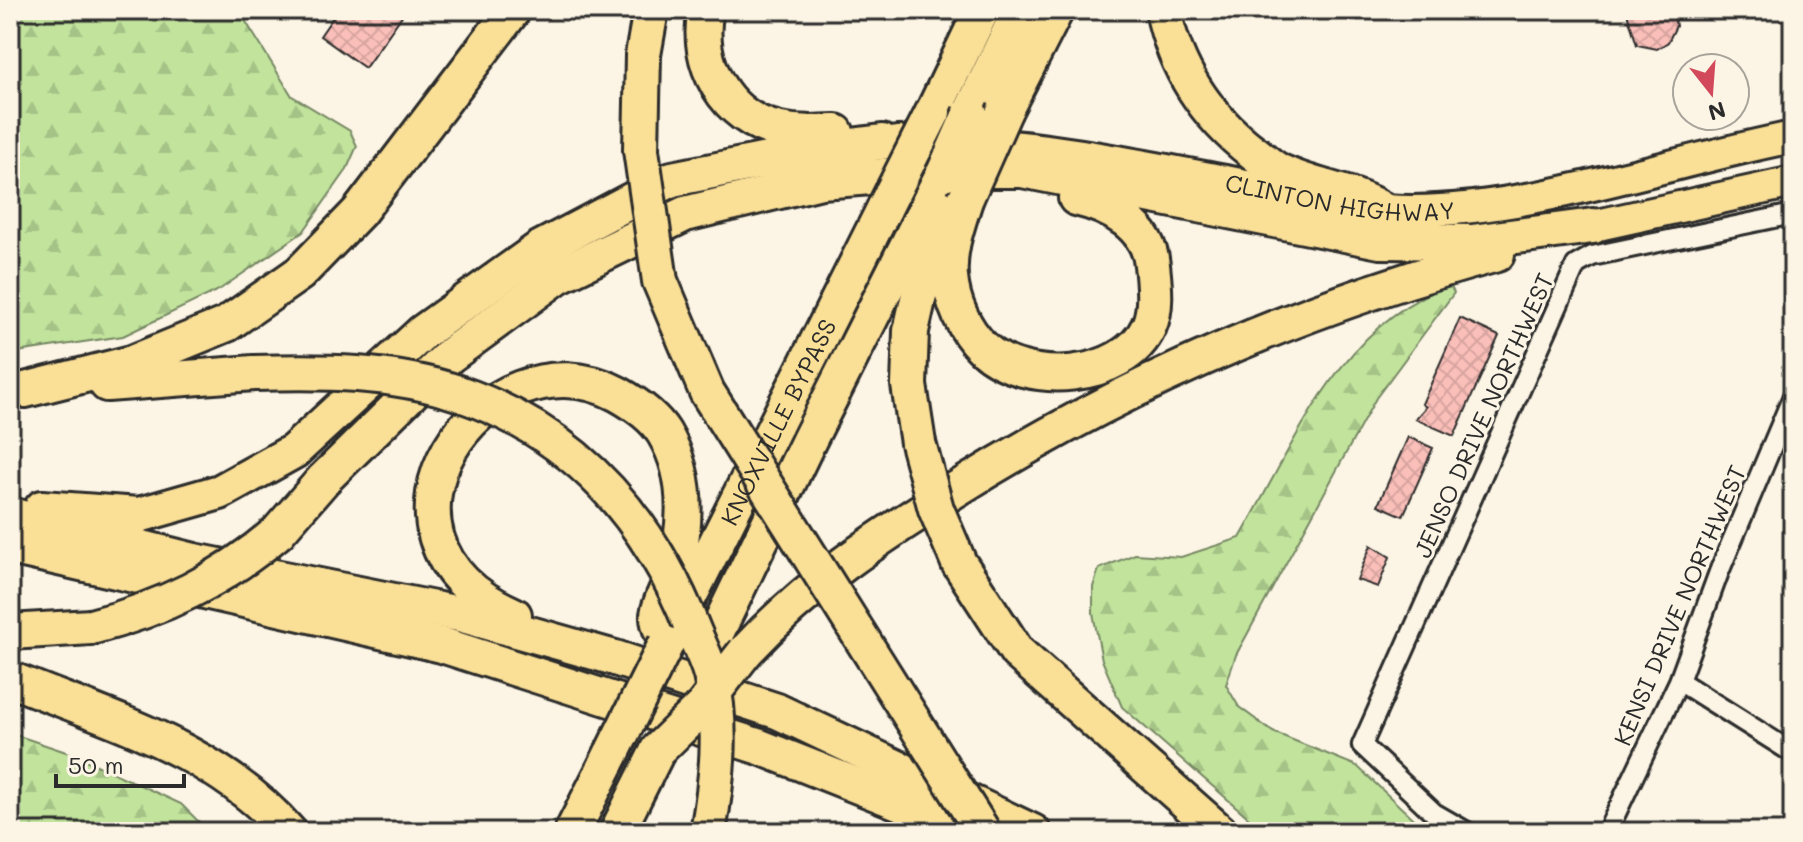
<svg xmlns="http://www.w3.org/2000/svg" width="1803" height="842" font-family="Mali,sans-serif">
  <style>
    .forest { fill: url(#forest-firs); stroke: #768764; stroke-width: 2 }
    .building { fill: url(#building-cross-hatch); stroke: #2b2b2b; stroke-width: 2 }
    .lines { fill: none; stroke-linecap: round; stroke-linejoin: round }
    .minor-casing { stroke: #2b2b2b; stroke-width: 24 }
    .trunk-casing { stroke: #2b2b2b; stroke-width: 36 }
    .motorway-casing { stroke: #2b2b2b; stroke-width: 40 }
    .minor { stroke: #fcf5e5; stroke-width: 18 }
    .trunk { stroke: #fadf96; stroke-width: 30 }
    .motorway { stroke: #fadf96; stroke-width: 34 }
    .motorway-bridge-casing { stroke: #2b2b2b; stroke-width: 40; stroke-linecap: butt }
    .motorway-bridge { stroke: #fadf96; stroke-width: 34 }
    .labels { text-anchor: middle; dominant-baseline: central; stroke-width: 6; stroke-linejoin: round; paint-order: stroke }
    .street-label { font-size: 24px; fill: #2b2b2b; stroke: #fcf5e5 }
  </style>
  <defs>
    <pattern id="forest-firs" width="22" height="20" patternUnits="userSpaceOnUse" patternTransform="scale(2)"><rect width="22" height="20" fill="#c1e39c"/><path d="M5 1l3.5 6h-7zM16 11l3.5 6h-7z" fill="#a6c387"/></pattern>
    <pattern id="building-cross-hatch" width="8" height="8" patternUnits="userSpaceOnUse" patternTransform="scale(2)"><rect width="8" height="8" fill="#fbbfb9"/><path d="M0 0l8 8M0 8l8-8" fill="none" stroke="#d7a49f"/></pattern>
  </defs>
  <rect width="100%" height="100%" fill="#fcf5e5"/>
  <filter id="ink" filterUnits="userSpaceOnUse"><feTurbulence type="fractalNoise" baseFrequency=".0125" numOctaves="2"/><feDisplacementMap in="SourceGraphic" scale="16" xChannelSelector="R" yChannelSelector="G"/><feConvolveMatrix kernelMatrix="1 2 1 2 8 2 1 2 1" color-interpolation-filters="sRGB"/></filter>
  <g filter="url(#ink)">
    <path class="forest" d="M 10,10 L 247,10 L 243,17 L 292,96 L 350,131 L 357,146 L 346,171 L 303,232 L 219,290 L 123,336 L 10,353 Z
      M 1450,285 L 1454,293 L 1376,398 L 1236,655 L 1226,685 L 1239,707 L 1273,732 L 1357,766 L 1427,832 L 1265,832 L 1122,707 L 1102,660 L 1093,613 L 1093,587 L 1099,569 L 1135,554 L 1181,557 L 1240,538 C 1293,446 1341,322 1450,285 Z
      M 10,733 L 75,755 L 181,804 L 209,832 L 10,832 Z"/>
    <path class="building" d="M 338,10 L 406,10 L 365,68 L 320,36 Z
      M 1626,10 L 1673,10 L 1676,26 L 1668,42 L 1657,49 L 1637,45 Z
      M 1460,318 L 1499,336 L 1454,436 L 1415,419 L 1426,407 L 1422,404 Z
      M 1408,437 L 1433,448 L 1403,516 L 1378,505 Z
      M 1371,545 L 1390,557 L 1378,587 L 1357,580 Z"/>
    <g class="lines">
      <defs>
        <path id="minor" d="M 1679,681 L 1793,753
          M 1467,832 L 1434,813 L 1362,745 L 1576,265 L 1592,256 L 1793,214
          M 1607,832 L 1679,681 L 1719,572 L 1793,396"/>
        <g id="trunk">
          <path id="s1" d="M 897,142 C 1017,137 1133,164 1251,186 C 1303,196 1358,211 1412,211 C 1536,210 1671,161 1793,137"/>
          <path d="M 1593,226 L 1793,182"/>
        </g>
        <g id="motorway">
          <path d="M 706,10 C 694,63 726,119 780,130 C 799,134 817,133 836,132"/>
          <path d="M 1163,10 C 1175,68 1206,116 1253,152 C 1263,159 1272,169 1283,173 C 1316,188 1351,191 1381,209"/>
          <path d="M 643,55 L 651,10"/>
          <path d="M 1005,110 L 1056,10"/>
          <path d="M 933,112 L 982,10"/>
          <path d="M 970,114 L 1020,10"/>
          <path d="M 965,200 C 957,226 948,249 950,277 C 952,302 964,330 983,348 C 1024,387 1124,382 1149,326 C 1157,308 1154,284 1152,265 C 1148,225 1110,206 1076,198"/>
          <path d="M 107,384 L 254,373"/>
          <path d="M 25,390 L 132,363 L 227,324 L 300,273 L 359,212 L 513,10"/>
          <path d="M 918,443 L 909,385 L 911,331 L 936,219"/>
          <path d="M 42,508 L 139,515 L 220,492 L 294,451 L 423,332 L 539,249 L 672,179 L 813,151 L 882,142"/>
          <path d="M 10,515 L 194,561 L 459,614 L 615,658 L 777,711 L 1033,832"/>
          <path d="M 278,532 L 324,479 L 449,356 L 558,276 L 685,214 L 821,181 L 958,170 L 1022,170 L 1380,241 L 1472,242 L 1593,226"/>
          <path d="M 10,547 L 442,645 L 760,747 L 974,832"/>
          <path d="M 959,563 L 1017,652 L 1220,832"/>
          <path d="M 514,615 C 337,538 485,324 618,394 C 634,403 654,417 664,433 C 689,475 687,524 675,569 C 671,584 660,600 658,615 C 657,623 664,636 666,644"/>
          <path id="s2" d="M 673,629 L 885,207"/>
          <path d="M 10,632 L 91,627"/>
          <path d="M 710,646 L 809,440 L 944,173"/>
          <path d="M 745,652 C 808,584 876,539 955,490 C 1124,384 1305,306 1497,254"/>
          <path d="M 10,679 C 110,720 215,748 289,832"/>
          <path d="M 572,832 L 612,753"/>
          <path d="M 617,832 L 658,750"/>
        </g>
      </defs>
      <use href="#minor" class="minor-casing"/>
      <use href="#trunk" class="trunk-casing"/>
      <use href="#motorway" class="motorway-casing"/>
      <use href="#minor" class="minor"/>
      <use href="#trunk" class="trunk"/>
      <use href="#motorway" class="motorway"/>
      <defs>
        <path id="motorway-bridge" d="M 643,55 L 641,150 L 660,281 L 707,392 L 983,832
          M 944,173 L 970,114
          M 965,200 L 1005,110
          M 885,207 L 933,112
          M 254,373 C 323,371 392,371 458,393 C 576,433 649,517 693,630 C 699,645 707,660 711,675 C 723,727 717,781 708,832
          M 918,443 L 936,509 L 959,563
          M 91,627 C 162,609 222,580 278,532
          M 658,750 L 703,706 L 745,652
          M 612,753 L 666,644"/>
      </defs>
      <use href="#motorway-bridge" class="motorway-bridge-casing"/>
      <use href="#motorway-bridge" class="motorway-bridge"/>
    </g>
  </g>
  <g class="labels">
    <g class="street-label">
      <text stroke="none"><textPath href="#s1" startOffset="448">CLINTON HIGHWAY</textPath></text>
      <text transform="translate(1483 415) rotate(-66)">JENSO DRIVE NORTHWEST</text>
      <text stroke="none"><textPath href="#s2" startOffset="232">KNOXVILLE BYPASS</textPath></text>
      <text transform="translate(1679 605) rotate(-67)">KENSI DRIVE NORTHWEST</text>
    </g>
  </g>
  <rect width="1803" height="842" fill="none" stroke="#fcf5e5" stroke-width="40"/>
  <rect x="20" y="20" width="1763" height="802" fill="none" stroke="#2b2b2b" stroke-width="3" filter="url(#ink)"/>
  <g transform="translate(1711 92) rotate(163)"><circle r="38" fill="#fcf5e5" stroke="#a8a49b" stroke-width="2"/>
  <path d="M0-6L14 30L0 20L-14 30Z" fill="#d1495b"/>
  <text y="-12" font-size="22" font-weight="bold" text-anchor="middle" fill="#2b2b2b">N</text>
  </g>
  <path d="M56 774v12h128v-12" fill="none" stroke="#2b2b2b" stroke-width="4"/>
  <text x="68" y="774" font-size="24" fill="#2b2b2b" stroke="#fcf5e5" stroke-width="6" paint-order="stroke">50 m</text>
</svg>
